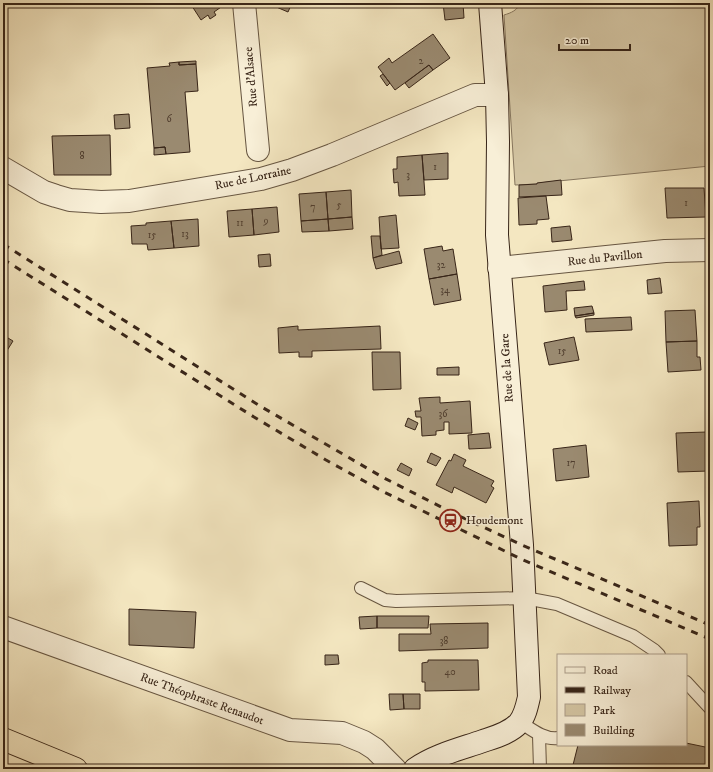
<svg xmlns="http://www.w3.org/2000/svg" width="713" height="772" font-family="'IM FELL DW Pica',serif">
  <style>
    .park { fill: #d4c6a4; stroke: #86765e }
    .building { fill: #9a8a70; stroke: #382518 }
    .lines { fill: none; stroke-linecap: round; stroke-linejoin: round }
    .lane-casing { stroke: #675642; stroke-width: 14 }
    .street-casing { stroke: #675642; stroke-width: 24 }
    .secondary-casing { stroke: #382518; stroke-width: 24 }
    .highway-casing { stroke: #382518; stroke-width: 24 }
    .lane { stroke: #f8efd7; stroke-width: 12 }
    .street { stroke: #f8efd7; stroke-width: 22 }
    .secondary { stroke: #f8efd7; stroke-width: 22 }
    .highway { stroke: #f4e7c1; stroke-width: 22 }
    .rail { stroke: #382518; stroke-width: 3; stroke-dasharray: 7 7; stroke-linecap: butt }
    .labels { text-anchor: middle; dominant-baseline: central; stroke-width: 3; stroke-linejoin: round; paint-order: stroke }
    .number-label { font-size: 10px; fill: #503e2e }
    .street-label { font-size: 12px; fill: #382518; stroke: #f8efd7 }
    .poi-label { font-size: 12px; fill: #382518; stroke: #f8efd7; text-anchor: start }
  </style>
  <rect width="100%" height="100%" fill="#f4e7c1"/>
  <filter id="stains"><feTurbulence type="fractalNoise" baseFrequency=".005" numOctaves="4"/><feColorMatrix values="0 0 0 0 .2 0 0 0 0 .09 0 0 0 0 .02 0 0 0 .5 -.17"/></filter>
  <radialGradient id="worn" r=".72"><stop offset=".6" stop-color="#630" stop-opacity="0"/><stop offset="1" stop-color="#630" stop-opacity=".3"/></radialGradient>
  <path class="park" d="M 520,3 L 710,3 L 710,166 L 538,183 L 537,184 L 515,185 L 504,15 C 511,13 518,10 520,3 Z"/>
  <path class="building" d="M 190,3 L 223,3 L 224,5 L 214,12 L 216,15 L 210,19 L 208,15 L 201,20 Z
    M 267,3 L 292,3 L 288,12 Z
    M 443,3 L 463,3 L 464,18 L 445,20 Z
    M 433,34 L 450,58 L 433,70 L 429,65 L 395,90 L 378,67 L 389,58 L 392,63 Z
    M 196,61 L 196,64 L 179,65 L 179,62 Z
    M 179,62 L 179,65 L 196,64 L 198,91 L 185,92 L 190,152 L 166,154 L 165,147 L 154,148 L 147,68 L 170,66 L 169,63 Z
    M 429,65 L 433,70 L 409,88 L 405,83 Z
    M 383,74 L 390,83 L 387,86 L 380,76 Z
    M 129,114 L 130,128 L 115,129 L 114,115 Z
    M 110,135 L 111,175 L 54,175 L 52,136 Z
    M 165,147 L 166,154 L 154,155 L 154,148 Z
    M 448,153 L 448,179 L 424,180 L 422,155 Z
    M 422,155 L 425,195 L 399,196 L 398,182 L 394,183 L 393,169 L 397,169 L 397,157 Z
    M 561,180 L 562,195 L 519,197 L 519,185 L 537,184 L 537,183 Z
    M 665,188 L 704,188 L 706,217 L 667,218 Z
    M 351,190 L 352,217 L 328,219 L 326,192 Z
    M 326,192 L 328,219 L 301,221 L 299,194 Z
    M 546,196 L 549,219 L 537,220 L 537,224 L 519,225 L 518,198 Z
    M 277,207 L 279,232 L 254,235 L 252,209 Z
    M 252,209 L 254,235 L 229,237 L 227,211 Z
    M 396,215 L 399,248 L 381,249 L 379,217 Z
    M 352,217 L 353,229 L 329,231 L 328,219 Z
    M 198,219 L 199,246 L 174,248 L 171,221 Z
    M 328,219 L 329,231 L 302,232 L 301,221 Z
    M 171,221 L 174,248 L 148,250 L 147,244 L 132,244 L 131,226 L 146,225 L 146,223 Z
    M 570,226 L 572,240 L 552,242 L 551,228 Z
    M 371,236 L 380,236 L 382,255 L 373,258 Z
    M 442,246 L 443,251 L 453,249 L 457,274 L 429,279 L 424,249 Z
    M 399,251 L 402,263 L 376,269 L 373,258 Z
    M 270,254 L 271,266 L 259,267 L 258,255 Z
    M 457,274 L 461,300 L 434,305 L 429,279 Z
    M 660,278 L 662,293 L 648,294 L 647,280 Z
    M 584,281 L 585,290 L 566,291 L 567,310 L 545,312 L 543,286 Z
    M 592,306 L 594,313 L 575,316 L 574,308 Z
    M 695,310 L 697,341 L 666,342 L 665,311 Z
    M 594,313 L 594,315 L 576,318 L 575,316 Z
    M 631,317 L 632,330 L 586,332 L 585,319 Z
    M 298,326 L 298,330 L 380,326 L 381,349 L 312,351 L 312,357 L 299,357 L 299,352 L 279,353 L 278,328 Z
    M 3,335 L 13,341 L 3,357 Z
    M 574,337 L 579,360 L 549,365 L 544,343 Z
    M 697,341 L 697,357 L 700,357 L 701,370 L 668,372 L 666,342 Z
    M 372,352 L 400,352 L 401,389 L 373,390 Z
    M 459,367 L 459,375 L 437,375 L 437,368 Z
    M 440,397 L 440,403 L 470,401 L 472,433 L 449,434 L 449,422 L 444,422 L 444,430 L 436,431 L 436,435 L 422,436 L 421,417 L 416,417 L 415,411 L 421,411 L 419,398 Z
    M 408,418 L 418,423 L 415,430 L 405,426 Z
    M 707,432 L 709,471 L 678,472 L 676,433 Z
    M 489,433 L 491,448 L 469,449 L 468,435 Z
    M 586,445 L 589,477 L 556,481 L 553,449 Z
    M 431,453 L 441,458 L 436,466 L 427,462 Z
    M 454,454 L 466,460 L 463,466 L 494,481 L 491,486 L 494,488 L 486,503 L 454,487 L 452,493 L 436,485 L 449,460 L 451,461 Z
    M 401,463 L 412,469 L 409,476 L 397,470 Z
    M 699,501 L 700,527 L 697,527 L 697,545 L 669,546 L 667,503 Z
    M 129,609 L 196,612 L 194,648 L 129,645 Z
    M 377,616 L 429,616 L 428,628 L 377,628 Z
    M 377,616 L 377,628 L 360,629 L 359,617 Z
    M 488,623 L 488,648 L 399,651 L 399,634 L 431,634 L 430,624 Z
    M 325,655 L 338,655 L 339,664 L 325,665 Z
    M 428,660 L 478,660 L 479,690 L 425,691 L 425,682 L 422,682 L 422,663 L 428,662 Z
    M 389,694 L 403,694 L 404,709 L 390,710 Z
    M 403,694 L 420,694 L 420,709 L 404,709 Z
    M 686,743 L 710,748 L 710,769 L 572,769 L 578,745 L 686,745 Z"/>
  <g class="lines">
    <defs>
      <path id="lane" d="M 361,588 L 385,600 L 396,601 L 525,598 L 557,604 L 633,636 L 654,650 L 659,655
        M 686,682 L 710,708
        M 520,722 C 531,729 544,740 558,738
        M 539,735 L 540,769"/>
      <path id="street" d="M 244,3 L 258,150
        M 3,168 L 44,192 L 56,196 L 70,200 L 101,202 L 129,201 L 261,179 L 292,170 L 332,155 L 475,95 L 497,95
        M 499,268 L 665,251 L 710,250
        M 3,627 L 290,730 L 342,733 L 364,742 L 375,749 L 395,769"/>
      <path id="secondary" d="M 415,769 C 435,755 460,749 483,741 C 495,737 510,733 519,723 C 525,716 527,706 529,697 L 522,545 L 497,235 L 498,142 L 497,95 L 490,3"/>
      <path id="highway" d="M 3,739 L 76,769"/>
    </defs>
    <use href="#lane" class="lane-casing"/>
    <use href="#street" class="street-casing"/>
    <use href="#secondary" class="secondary-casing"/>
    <use href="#highway" class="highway-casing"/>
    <use href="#lane" class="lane"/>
    <use href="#street" class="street"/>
    <use href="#secondary" class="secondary"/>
    <use href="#highway" class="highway"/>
    <path class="rail" d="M 3,244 L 260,406 L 384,478 L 457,515 L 522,545 L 710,625
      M 3,259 L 254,417 L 326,460 L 382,491 L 523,560 L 710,639"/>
  </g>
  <defs>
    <symbol id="station-ring" viewBox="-11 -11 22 22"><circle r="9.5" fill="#f8efd7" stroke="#8f2418" stroke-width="1.5"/><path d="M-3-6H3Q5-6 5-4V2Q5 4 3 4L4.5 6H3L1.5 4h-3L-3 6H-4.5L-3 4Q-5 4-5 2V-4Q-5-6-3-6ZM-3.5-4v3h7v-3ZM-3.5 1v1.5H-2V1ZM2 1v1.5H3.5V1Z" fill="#8f2418"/></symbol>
  </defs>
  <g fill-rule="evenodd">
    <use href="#station-ring" x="438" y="508" width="25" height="25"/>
  </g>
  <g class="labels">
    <g class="number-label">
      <text x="421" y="61">2</text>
      <text x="169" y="119">6</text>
      <text x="82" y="156">8</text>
      <text x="435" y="167">1</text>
      <text x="408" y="175">3</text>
      <text x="686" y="203">1</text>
      <text x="339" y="205">5</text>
      <text x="313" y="207">7</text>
      <text x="266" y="221">9</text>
      <text x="240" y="223">11</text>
      <text x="185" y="234">13</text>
      <text x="152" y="235">15</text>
      <text x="441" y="265">32</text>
      <text x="445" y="290">34</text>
      <text x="562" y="351">15</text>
      <text x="443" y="414">36</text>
      <text x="571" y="463">17</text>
      <text x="444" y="641">38</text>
      <text x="450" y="672">40</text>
    </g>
    <g class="street-label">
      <text transform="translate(251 77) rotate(-95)">Rue d'Alsace</text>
      <text transform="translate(253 178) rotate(-12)">Rue de Lorraine</text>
      <text transform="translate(605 258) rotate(-6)">Rue du Pavillon</text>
      <text transform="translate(507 368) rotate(-94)">Rue de la Gare</text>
      <text transform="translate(202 699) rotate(20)">Rue Théophraste Renaudot</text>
    </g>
    <g class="poi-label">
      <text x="466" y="520">Houdemont</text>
    </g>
  </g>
  <rect width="713" height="772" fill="none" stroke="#f4e7c1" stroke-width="16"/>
  <rect x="4" y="4" width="705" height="764" fill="none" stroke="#382518" stroke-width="2"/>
  <rect x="8" y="8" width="697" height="756" fill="none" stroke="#382518"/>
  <rect x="557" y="654" width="130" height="92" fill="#f8efd7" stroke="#ab9e8b"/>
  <rect x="565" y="667" width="20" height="6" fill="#f8efd7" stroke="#ab9e8b"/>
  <text x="593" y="674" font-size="12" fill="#382518">Road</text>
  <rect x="565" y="687" width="20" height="6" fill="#382518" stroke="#ab9e8b"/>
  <text x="593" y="694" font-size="12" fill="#382518">Railway</text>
  <rect x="565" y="704" width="20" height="12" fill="#d4c6a4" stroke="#ab9e8b"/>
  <text x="593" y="714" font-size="12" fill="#382518">Park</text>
  <rect x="565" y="724" width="20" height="12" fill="#9a8a70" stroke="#ab9e8b"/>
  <text x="593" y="734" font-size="12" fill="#382518">Building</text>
  <path d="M559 44v6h71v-6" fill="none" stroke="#382518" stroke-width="2"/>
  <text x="565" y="44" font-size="12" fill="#382518" stroke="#f8efd7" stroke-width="3" paint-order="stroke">20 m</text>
  <rect width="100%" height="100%" filter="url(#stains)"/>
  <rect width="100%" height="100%" fill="url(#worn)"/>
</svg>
